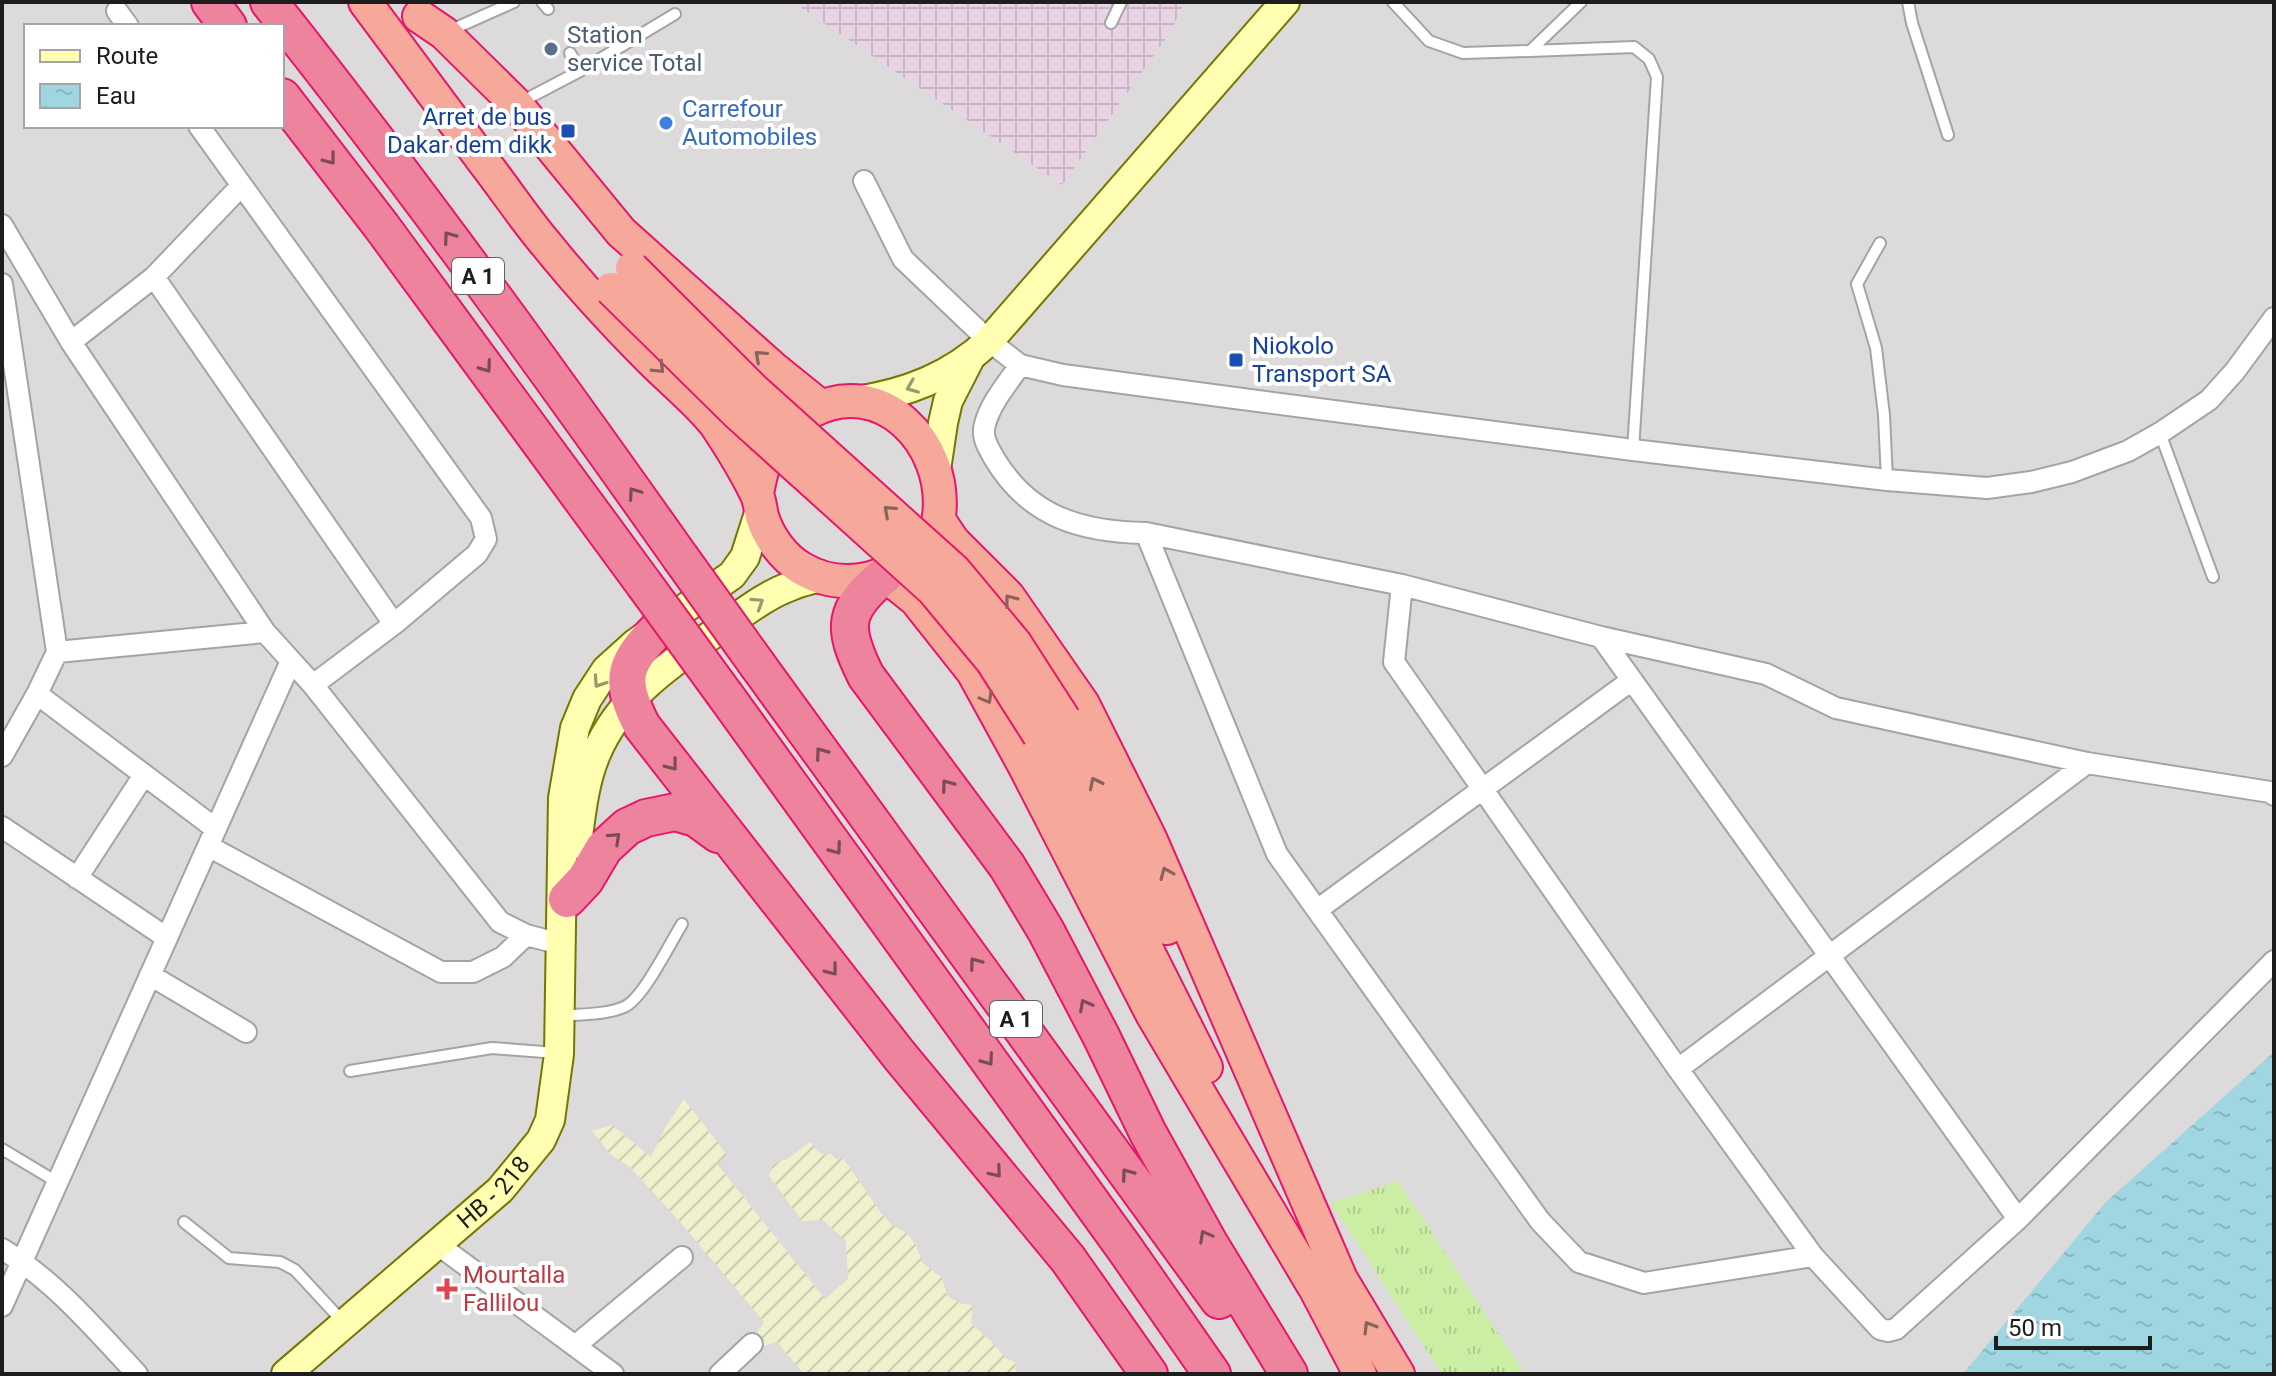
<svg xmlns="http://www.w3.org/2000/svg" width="2276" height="1376" font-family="Roboto,sans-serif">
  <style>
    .residential { fill: #dcdada; fill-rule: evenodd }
    .industrial { fill: url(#industrial-grid) }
    .farmland { fill: url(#farmland-furrows) }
    .grass { fill: url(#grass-tufts) }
    .water { fill: url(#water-ripples) }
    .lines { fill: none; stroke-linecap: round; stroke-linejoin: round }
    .service-casing { stroke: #a4a4a4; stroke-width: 14 }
    .minor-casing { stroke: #a4a4a4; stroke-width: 24 }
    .secondary-casing { stroke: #737900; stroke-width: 32 }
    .trunk-casing { stroke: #e71669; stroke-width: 36 }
    .motorway-casing { stroke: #e71669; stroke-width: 40 }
    .service { stroke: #fff; stroke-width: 10 }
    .minor { stroke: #fff; stroke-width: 20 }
    .secondary { stroke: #fffeb1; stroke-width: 28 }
    .trunk { stroke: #f6a89a; stroke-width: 32 }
    .motorway { stroke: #ee839d; stroke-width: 36 }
    .trunk-bridge-casing { stroke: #e71669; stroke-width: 36; stroke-linecap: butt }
    .motorway-bridge-casing { stroke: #e71669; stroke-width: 40; stroke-linecap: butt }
    .trunk-bridge { stroke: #f6a89a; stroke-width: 32 }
    .motorway-bridge { stroke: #ee839d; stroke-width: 36 }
    .oneway { stroke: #7b4b57 }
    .oneway2 { stroke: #8a625c }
    .oneway3 { stroke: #99996e }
    .service-dot { fill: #5c6f8a; stroke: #fff; stroke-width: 3 }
    .shop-dot { fill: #3f7fe0; stroke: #fff; stroke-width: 3 }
    .transit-dot { fill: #1a4fb4; stroke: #fff; stroke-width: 3 }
    .health-dot { fill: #e0444e; stroke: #fff; stroke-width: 3 }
    .labels { text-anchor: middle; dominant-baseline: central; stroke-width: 8; stroke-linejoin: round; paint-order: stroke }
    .shield { fill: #fff; stroke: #616161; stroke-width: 2 }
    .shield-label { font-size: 22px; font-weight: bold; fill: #1d1d1d }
    .service-label { font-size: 24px; fill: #4e5e75; stroke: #fff; text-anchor: start }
    .shop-label { font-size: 24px; fill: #366cbe; stroke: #fff; text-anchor: start }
    .transit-label { font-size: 24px; fill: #164399; stroke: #fff; text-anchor: end }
    .street-label { font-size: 24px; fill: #1d1d1d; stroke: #fff }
    .health-label { font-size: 24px; fill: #be3a42; stroke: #fff; text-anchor: start }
  </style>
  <defs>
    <pattern id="industrial-grid" width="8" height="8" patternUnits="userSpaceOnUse" patternTransform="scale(2)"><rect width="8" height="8" fill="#e9d4e6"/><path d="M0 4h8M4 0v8" fill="none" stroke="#c7b6c5"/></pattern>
    <pattern id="farmland-furrows" width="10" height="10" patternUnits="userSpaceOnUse" patternTransform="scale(2)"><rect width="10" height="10" fill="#eff0cc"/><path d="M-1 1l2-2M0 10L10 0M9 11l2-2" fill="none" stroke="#cccdaf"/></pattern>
    <pattern id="grass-tufts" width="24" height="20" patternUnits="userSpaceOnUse" patternTransform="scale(2)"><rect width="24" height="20" fill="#cceea4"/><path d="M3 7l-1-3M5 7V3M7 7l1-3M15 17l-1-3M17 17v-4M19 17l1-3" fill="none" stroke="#afcc8d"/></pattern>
    <pattern id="water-ripples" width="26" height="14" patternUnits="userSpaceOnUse" patternTransform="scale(2)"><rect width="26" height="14" fill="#9fd6e1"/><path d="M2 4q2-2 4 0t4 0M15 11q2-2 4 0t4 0" fill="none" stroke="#88b7c1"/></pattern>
  </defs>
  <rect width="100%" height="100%" fill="#f0eae2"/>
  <path class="residential" d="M 2,2 L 2274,2 L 2274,1374 L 2,1374 ZM 26,26 L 282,26 L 282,126 L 26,126 Z"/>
  <path class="industrial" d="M 793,2 L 1184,2 L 1171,31 L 1062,185 Z"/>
  <path class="farmland" d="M 684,1099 L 727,1155 L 717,1164 L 825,1299 L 848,1279 L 846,1241 L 823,1220 L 802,1221 L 769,1176 L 773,1166 L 781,1160 L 786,1160 L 810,1142 L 818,1152 L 825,1155 L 831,1154 L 836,1159 L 843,1158 L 881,1213 L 892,1225 L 908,1234 L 916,1246 L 923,1263 L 942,1278 L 947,1295 L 958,1303 L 973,1305 L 971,1323 L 995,1345 L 1004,1357 L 1015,1362 L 1016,1374 L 804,1374 L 777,1342 L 764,1346 L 755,1336 L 764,1322 L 681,1223 L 631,1168 L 611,1155 L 592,1131 L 612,1125 L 651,1157 L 665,1128 Z"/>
  <path class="grass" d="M 1398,1181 L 1525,1374 L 1442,1374 L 1331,1203 Z"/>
  <path class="water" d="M 2274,1052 L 2274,1374 L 1963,1374 L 2106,1202 Z"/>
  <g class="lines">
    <defs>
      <path id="service" d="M 542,2 L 548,9
        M 1393,2 L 1429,41 L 1463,53 L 1530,51 L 1581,2
        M 1908,2 L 1912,23 L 1948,135
        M 1111,23 L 1121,2
        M 449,31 L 514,2
        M 1530,51 L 1634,47 L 1649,59 L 1657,77 L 1633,450
        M 580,71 L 675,14
        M 519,103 L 580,71 L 570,53
        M 1880,243 L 1857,284 L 1876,348 L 1884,415 L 1887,480
        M 2160,433 L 2213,577
        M 562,1016 C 582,1014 605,1015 624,1007 C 643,999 670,943 682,924
        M 350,1071 L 492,1048 L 557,1053
        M 2,1149 L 57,1182
        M 184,1222 L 229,1258 L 280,1262 L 295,1270 L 344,1323"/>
      <path id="minor" d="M 117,11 L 128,26
        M 199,126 L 481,518 L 486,539 L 477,554 L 394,624 L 313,685
        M 864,181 L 903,259 L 989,341 L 1020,365 L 1063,375 L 1235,398 L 1633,450 L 1887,480 L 1987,488 L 2031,482 L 2072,472 L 2128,451 L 2160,433 L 2209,400 L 2235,371 L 2274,318
        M 2,225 L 71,342 L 265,632 L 313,685 L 500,922 L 526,935 L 561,944
        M 154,277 L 394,624
        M 2,284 L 57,652 L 37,694 L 2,756
        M 71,342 L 154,277 L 241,186
        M 1020,365 C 1008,383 991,402 985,424 C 981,437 988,447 994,458 C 1029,517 1081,532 1146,533 L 1402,585 L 1601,637 L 1766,674 L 1836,708 L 2087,763 L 2270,792 L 2274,795
        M 1146,533 L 1277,854 L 1540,1221 L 1579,1262 L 1644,1283 L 1813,1256
        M 1402,585 L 1394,662 L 1678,1069 L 1813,1256 L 1880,1329 L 1888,1331 L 1896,1329 L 2018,1219 L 2274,961
        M 1601,637 L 2018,1219
        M 57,652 L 265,632
        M 37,694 L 216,829
        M 2,827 L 167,938
        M 208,846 L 441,972 L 473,972 L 503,957 L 526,935
        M 77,878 L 144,775
        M 1317,910 L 1632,680
        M 150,975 L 246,1032
        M 1678,1069 L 2087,763
        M 437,1244 L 613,1374
        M 2,1249 C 55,1281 95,1329 137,1374
        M 2,1306 L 291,661
        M 575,1346 L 682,1257
        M 720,1374 L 752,1344"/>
      <g id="secondary">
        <path d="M 856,401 C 907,393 950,377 989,341 L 1285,2"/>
        <path d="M 936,470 L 943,423 L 948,401 L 969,360"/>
        <path d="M 577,844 C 581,814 584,782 596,754 C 620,696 674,661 723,627 C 745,612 766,595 791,586 C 800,582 810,580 820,577"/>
        <path id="s1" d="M 286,1374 L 500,1190 L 541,1140 L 550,1120 L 559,1054 L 563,798 L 575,728 L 587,699 L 606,670 L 636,643 L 732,575 L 745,557 L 761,507"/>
      </g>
      <path id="trunk" d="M 365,2 C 405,55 444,109 484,162 C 505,189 524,218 546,244 C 579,285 615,324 652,361 C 671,380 701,405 716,425 C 730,446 745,470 756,493 C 760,500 760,508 762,516 C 768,537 783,557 801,568 C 841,592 886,581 917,551 C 927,542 938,530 939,516 C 948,444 881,373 810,412 C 796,419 782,429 774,442 C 764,458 760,476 757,494
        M 419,16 L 444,33 L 516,104 L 621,232 L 773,368 L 820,406
        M 939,520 L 953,541 L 1008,596 L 1083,704 L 1150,838 L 1341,1279
        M 885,575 L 916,600 L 973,672 L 1024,765 L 1152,1014 L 1313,1285
        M 1064,719 L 1167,928
        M 1039,735 L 1206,1067
        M 1331,1260 L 1341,1279 L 1398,1374
        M 1304,1267 L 1360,1374"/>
      <path id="motorway" d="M 210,2 L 228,26
        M 269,2 C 412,182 547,369 680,557
        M 282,97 L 382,227 L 644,584
        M 885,575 C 842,610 842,628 866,676 L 1007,866 L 1046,931 L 1101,1036 L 1148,1133 L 1209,1243 L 1289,1374
        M 661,626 C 624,663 617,678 642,726 L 899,1055 L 1068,1259 L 1149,1374
        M 759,667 L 1219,1300
        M 725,695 L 1125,1249 L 1212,1374
        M 567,899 L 585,880 L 604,848 L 627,827 L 646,818 L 675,812 L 696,818 L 718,834"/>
    </defs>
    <use href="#service" class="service-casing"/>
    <use href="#minor" class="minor-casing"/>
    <use href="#secondary" class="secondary-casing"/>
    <use href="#trunk" class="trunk-casing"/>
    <use href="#motorway" class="motorway-casing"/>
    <use href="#service" class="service"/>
    <use href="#minor" class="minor"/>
    <use href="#secondary" class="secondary"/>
    <use href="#trunk" class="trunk"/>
    <use href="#motorway" class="motorway"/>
    <defs>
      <path id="trunk-bridge" d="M 632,268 L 754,390 L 955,571 L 1015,643 L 1064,719
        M 611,289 L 738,414 L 933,590 L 992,661 L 1039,735"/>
      <path id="motorway-bridge" d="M 680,557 L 759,667
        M 644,584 L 725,695"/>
    </defs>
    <use href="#trunk-bridge" class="trunk-bridge-casing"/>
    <use href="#motorway-bridge" class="motorway-bridge-casing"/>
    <use href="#trunk-bridge" class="trunk-bridge"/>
    <use href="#motorway-bridge" class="motorway-bridge"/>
  </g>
  <defs><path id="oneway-chevron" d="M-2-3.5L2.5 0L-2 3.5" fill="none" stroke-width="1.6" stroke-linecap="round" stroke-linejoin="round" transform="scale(2)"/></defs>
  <g class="oneway">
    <use href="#oneway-chevron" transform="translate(330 159) rotate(52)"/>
    <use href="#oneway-chevron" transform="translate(449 237) rotate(-126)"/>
    <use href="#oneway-chevron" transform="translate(486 367) rotate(54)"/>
    <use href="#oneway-chevron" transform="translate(634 493) rotate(-125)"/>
    <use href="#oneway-chevron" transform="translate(821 753) rotate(-126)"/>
    <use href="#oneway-chevron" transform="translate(672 765) rotate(52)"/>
    <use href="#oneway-chevron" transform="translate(947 785) rotate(-126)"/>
    <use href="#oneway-chevron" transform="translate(615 838) rotate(-43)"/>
    <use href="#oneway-chevron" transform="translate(836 849) rotate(54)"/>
    <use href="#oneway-chevron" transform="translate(975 963) rotate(-126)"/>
    <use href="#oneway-chevron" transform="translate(832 970) rotate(52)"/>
    <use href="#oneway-chevron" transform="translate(1085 1005) rotate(-118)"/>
    <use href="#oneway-chevron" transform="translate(988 1060) rotate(54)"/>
    <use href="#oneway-chevron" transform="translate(996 1172) rotate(50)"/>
    <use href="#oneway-chevron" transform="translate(1127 1174) rotate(-126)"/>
    <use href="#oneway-chevron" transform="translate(1205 1236) rotate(-119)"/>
  </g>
  <g class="oneway2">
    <use href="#oneway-chevron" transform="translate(760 356) rotate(-138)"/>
    <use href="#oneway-chevron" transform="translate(659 368) rotate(45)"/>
    <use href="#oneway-chevron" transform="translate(889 511) rotate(-138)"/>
    <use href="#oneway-chevron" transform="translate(1010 600) rotate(-128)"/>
    <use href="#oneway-chevron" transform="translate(987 698) rotate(61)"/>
    <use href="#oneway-chevron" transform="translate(1095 783) rotate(-116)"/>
    <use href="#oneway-chevron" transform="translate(1166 873) rotate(-113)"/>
    <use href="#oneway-chevron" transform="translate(1369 1327) rotate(-121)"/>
  </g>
  <g class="oneway3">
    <use href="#oneway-chevron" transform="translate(912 387) rotate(158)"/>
    <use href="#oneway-chevron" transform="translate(758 603) rotate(-33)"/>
    <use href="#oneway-chevron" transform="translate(599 682) rotate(124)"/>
  </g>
  <circle class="service-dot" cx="551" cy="49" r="8"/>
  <circle class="shop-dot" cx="666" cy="123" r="8"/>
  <g class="transit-dot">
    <rect x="560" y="123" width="16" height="16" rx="4"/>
    <rect x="1228" y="352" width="16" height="16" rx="4"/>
  </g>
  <path class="health-dot" d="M443 1277h8v8h8v8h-8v8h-8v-8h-8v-8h8z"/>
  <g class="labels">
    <g class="shield">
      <rect x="452" y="258" width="52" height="36" rx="6"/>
      <rect x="990" y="1001" width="52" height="36" rx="6"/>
    </g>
    <g class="shield-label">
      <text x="478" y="276">A 1</text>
      <text x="1016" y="1019">A 1</text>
    </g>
    <g class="service-label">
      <text x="567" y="35">Station<tspan x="567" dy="28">service Total</tspan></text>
    </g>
    <g class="shop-label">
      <text x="682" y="109">Carrefour<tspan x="682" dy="28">Automobiles</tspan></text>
    </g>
    <g class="transit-label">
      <text x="552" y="117">Arret de bus<tspan x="552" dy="28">Dakar dem dikk</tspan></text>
      <text x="1252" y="346" text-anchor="start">Niokolo<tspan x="1252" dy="28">Transport SA</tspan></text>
    </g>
    <g class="street-label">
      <text stroke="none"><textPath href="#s1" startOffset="276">HB - 218</textPath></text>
    </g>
    <g class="health-label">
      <text x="463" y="1275">Mourtalla<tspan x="463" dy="28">Fallilou</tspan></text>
    </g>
  </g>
  <rect width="2276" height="1376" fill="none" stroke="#1d1d1d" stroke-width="8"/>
  <rect x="24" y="24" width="260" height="104" fill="#ffffff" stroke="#a5a5a5" stroke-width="2"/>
  <rect x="40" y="50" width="40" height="12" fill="#fffeb1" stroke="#a5a5a5" stroke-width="2"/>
  <text x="96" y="64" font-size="24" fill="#1d1d1d">Route</text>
  <rect x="40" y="84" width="40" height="24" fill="url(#water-ripples)" stroke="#a5a5a5" stroke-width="2"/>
  <text x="96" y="104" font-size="24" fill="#1d1d1d">Eau</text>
  <path d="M1996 1336v12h154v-12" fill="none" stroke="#1d1d1d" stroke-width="4"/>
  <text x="2008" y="1336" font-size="24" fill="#1d1d1d" stroke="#ffffff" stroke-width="6" paint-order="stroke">50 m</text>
</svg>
